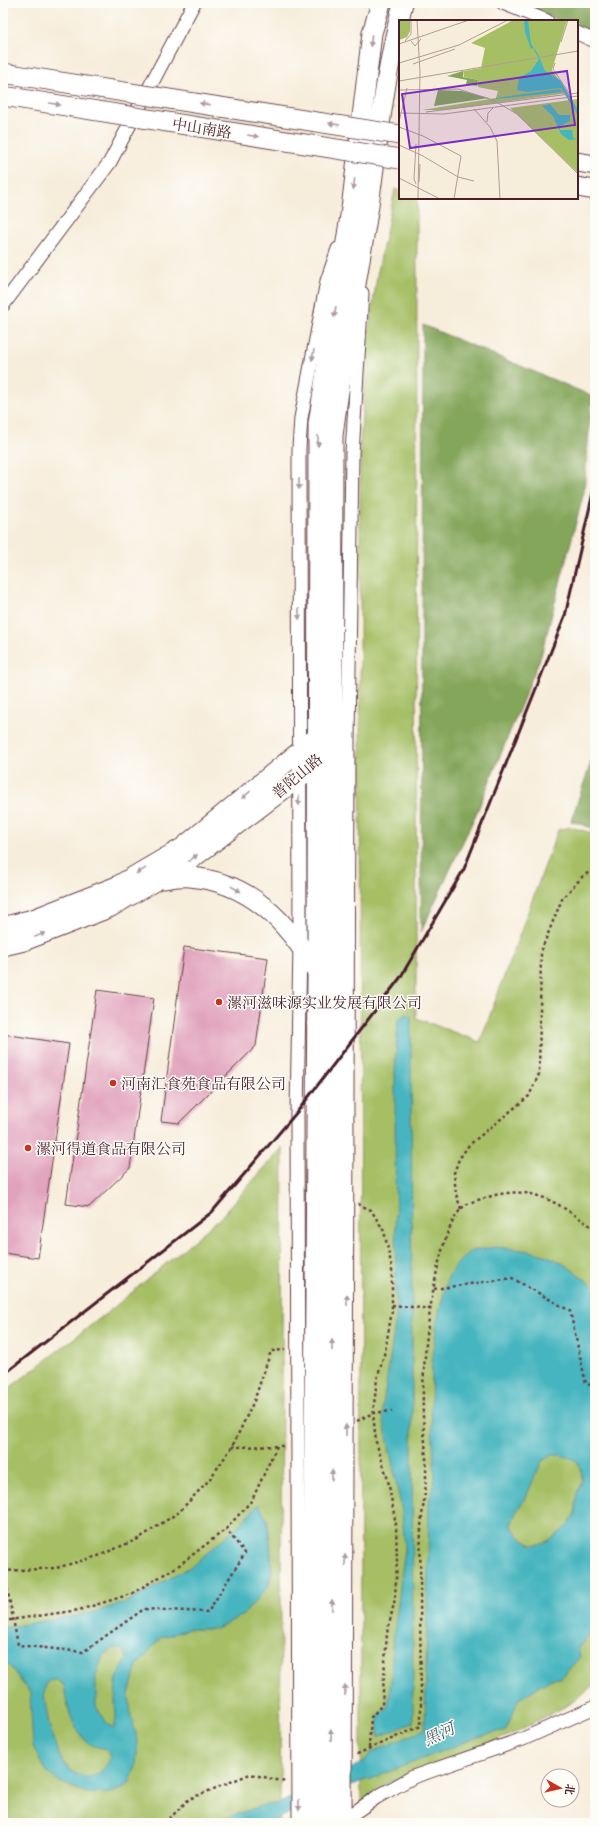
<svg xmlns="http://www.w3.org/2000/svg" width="598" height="1826" font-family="'EB Garamond','Noto Serif SC',serif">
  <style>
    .green { fill: #a6bf65; stroke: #786f48 }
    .forest { fill: #84a65a; stroke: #676242 }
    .water { fill: #46b5bf; stroke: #486a75; fill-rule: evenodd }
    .building { fill: #e1a2bc }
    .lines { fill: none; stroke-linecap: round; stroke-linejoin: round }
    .street-casing { stroke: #643e45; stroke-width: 15 }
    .secondary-casing { stroke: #643e45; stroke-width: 21 }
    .path { stroke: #643e45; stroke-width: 2.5; stroke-dasharray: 3 3; stroke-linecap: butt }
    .street { stroke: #fff; stroke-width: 13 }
    .secondary { stroke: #fff; stroke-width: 19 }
    .rail { stroke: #4a1f2b; stroke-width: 3 }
    .secondary-bridge-casing { stroke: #643e45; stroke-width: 21; stroke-linecap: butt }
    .secondary-bridge { stroke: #fff; stroke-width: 19 }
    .oneway { fill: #ae9aa0 }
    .poi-dot { fill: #c8321e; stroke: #fdfcf7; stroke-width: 1.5 }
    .labels { text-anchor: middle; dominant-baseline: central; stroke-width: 3; stroke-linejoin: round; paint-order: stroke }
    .street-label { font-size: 15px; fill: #4a1f2b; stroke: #fdfcf7 }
    .poi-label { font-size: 15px; fill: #4a1f2b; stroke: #fdfcf7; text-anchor: start }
    .water-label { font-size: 16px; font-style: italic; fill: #485b66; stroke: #fdfcf7 }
    .inset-road { fill: none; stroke: #b29b95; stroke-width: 1 }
    .view { fill: #7b2cbf; fill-opacity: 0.15; stroke: #7b2cbf; stroke-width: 2 }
    .inset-edge { fill: none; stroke: #4a1f2b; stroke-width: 2 }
  </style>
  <rect width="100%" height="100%" fill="#fdfcf7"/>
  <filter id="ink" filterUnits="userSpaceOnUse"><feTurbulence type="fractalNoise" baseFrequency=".025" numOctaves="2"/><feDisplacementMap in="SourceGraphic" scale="8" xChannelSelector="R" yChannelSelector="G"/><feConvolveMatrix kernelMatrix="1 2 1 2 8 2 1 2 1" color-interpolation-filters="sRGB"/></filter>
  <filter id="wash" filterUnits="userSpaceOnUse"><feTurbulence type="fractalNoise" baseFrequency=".012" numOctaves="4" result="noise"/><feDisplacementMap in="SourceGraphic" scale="16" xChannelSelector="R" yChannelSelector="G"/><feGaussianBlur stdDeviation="0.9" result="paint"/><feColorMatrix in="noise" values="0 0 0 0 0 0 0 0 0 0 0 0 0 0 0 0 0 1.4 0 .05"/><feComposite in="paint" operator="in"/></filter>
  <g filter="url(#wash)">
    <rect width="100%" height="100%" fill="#f7eddb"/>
    <path class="green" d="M 395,189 L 400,190 L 400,198 L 417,198 L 416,1018 L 480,1042 L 558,830 L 571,827 L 595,834 L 595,1684 L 570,1704 L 510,1735 L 388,1783 L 361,1805 L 360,444 L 367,344 L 377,276 Z
      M 283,1147 L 280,1823 L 3,1823 L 3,1393 L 112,1309 L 219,1219 Z"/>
    <path class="forest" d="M 516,3 L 595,3 L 595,35 L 577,28 L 577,21 L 561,21 Z
      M 423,325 L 592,396 L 584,492 L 541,656 L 477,812 L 421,932 Z
      M 595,750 L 595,829 L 571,821 Z"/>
    <path class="water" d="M 406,1014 L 411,1016 L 413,1723 L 378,1737 L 379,1714 L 388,1707 L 392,1672 L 392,1649 L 405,1548 L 402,1512 L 383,1417 L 383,1405 L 396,1318 L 395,1072 L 398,1020 Z
      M 495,1247 C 532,1251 549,1251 579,1275 C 584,1279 591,1283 595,1288 L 595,1628 L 578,1648 L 580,1657 L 561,1678 L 551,1679 L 519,1699 L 506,1730 L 478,1737 L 371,1779 L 362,1781 L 267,1823 L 213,1823 L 260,1806 L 280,1803 L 364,1762 L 372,1752 L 425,1729 L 429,1501 L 435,1479 L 431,1407 L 432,1363 L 437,1322 L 447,1279 L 455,1266 L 471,1251 ZM 552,1455 C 568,1455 583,1459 582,1479 C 582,1484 578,1489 577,1494 C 575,1500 577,1508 574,1515 C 569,1527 545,1548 531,1544 C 521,1541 516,1533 511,1525 L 515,1514 L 526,1497 L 542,1461 Z
      M 259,1504 L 267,1519 L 270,1540 L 272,1571 L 268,1587 L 243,1615 L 216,1629 L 189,1629 L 160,1638 L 137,1666 L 129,1694 L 131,1716 L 138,1740 L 136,1766 L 129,1784 L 117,1791 L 105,1794 L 86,1793 L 60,1782 L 50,1775 L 41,1763 L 33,1746 L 30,1693 L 9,1665 L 3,1662 L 3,1628 L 91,1613 L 127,1602 L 192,1566 L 241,1523 ZM 112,1648 L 121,1649 L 127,1657 L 116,1681 L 115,1702 L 116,1718 L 114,1728 L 107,1723 L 96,1706 L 96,1675 L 103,1656 ZM 50,1680 L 57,1680 L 64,1685 C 66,1704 73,1733 90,1744 C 101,1750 107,1744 110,1759 C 103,1771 96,1780 81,1776 C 59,1769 53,1739 48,1719 C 47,1712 43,1695 45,1688 C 45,1686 48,1682 50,1680 Z"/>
    <g id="blocks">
      <path class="building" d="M 184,947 L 268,958 L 256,1046 L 179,1123 L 161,1121 Z
        M 97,990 L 154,998 L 130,1168 L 89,1207 L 66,1204 Z
        M 3,1034 L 69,1044 L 38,1258 L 3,1253 Z"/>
    </g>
  </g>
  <g filter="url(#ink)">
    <use href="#blocks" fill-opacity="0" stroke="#643e45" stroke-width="1"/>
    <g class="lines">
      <defs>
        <path id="street" d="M 503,3 L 547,21
          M 577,33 L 595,41
          M 3,305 L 110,162 L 194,3
          M 345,1819 L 377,1797 L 413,1777 L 523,1739 L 595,1707
          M 299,1823 L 297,1112 L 300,945 L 299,448 L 301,418 L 327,281 L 338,249
          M 345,1823 L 348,741 L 352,453 L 362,293"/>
        <path id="secondary" d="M 577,162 L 595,165
          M 577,187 L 595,190
          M 163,879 C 171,878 181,876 190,877 C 251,882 288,923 317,972
          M 3,927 L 33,919 L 117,886 L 182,848 L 317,737 L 333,743 L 317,764 L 189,861 L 109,908 L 24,941 L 3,946
          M 314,1823 L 313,1603 L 317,973 L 318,424 L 351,209 L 372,33 L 381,3
          M 331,1823 L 333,436 C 342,361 356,286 368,212 C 378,142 385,71 403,3"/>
      </defs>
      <use href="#street" class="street-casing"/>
      <use href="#secondary" class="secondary-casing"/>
      <path class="path" d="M 358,1204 L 371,1210 L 384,1231 L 392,1268 L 392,1311 L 385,1351 L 377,1379 L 373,1413 L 376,1442 L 388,1480 L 396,1525 L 397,1561 L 395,1599 L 387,1633 L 382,1705 L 371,1717 L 369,1748
        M 461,1209 L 456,1194 L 454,1173 L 459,1159 L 469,1145 L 529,1096 L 539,1074 L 541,951 L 562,899 L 583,876 L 595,869
        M 434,1289 L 512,1278 L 570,1311 L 586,1384 L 595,1386
        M 392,1305 L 431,1309
        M 357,1421 L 373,1413 L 392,1411
        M 232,1447 L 285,1446
        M 3,1571 L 56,1568 L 98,1556 L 138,1539 L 179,1512 L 209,1480 L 232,1447 L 254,1401 L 271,1351 L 285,1350
        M 4,1571 L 18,1645 L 83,1652 L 144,1609 L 208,1612 L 245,1553 L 226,1529
        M 3,1621 L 79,1610 L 131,1594 L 178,1566 L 226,1529 L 252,1500 L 277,1446
        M 357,1754 L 421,1726 C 421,1659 419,1593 421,1527 C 422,1510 426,1493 426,1476 C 427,1456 424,1436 423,1416 C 421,1372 432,1241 461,1209 C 467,1202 479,1200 488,1197 C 535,1183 558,1204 595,1229
        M 165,1823 L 189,1799 L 250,1774 L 286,1782"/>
      <use href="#street" class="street"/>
      <use href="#secondary" class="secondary"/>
      <path class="rail" d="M 3,1375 L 212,1212 L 297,1112 L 400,978 L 464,869 L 565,616 L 595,484"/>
      <defs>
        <path id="secondary-bridge" d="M 3,73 L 400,135
          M 3,96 L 400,159"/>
      </defs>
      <use href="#secondary-bridge" class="secondary-bridge-casing"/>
      <use href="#secondary-bridge" class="secondary-bridge"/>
    </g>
    <defs><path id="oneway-solid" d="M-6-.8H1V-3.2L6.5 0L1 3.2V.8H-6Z"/></defs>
    <g class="oneway">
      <use href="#oneway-solid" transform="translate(371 41) rotate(97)"/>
      <use href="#oneway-solid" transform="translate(55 104) rotate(9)"/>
      <use href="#oneway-solid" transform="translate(205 104) rotate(-171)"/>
      <use href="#oneway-solid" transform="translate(334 124) rotate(-171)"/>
      <use href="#oneway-solid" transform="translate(253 136) rotate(9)"/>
      <use href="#oneway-solid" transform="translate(354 184) rotate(97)"/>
      <use href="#oneway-solid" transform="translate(335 312) rotate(99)"/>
      <use href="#oneway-solid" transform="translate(313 355) rotate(101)"/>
      <use href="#oneway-solid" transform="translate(318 441) rotate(90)"/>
      <use href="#oneway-solid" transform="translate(299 484) rotate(90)"/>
      <use href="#oneway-solid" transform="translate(299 614) rotate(90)"/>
      <use href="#oneway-solid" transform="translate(246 795) rotate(140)"/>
      <use href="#oneway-solid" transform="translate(299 800) rotate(90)"/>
      <use href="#oneway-solid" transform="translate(193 858) rotate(-37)"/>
      <use href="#oneway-solid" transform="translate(141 871) rotate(149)"/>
      <use href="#oneway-solid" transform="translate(236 889) rotate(29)"/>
      <use href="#oneway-solid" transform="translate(40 935) rotate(-22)"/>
      <use href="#oneway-solid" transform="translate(347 1300) rotate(-90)"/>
      <use href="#oneway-solid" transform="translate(332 1345) rotate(-90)"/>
      <use href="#oneway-solid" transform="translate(346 1430) rotate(-90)"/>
      <use href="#oneway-solid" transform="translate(332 1475) rotate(-90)"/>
      <use href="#oneway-solid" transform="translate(345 1560) rotate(-90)"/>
      <use href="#oneway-solid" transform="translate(332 1605) rotate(-90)"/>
      <use href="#oneway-solid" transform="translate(345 1690) rotate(-90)"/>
      <use href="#oneway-solid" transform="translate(331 1735) rotate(-90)"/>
      <use href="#oneway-solid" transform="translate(299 1805) rotate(89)"/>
    </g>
  </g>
  <g class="poi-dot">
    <circle cx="219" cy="1002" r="4"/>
    <circle cx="113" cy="1083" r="4"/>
    <circle cx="28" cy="1148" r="4"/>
  </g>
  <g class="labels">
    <g class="street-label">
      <text transform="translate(202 128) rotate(9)">中山南路</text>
      <text transform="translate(297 776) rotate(-40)">普陀山路</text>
    </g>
    <g class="poi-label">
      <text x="227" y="1002">漯河滋味源实业发展有限公司</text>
      <text x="121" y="1083">河南汇食苑食品有限公司</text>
      <text x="36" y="1148">漯河得道食品有限公司</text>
    </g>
    <g class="water-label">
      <text transform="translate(439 1734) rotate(-25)">黑河</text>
    </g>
  </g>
  <g transform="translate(399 20)">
    <rect width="179" height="179" fill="#f7eddb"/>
    <path d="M 1,0 L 11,0 L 11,11 L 8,17 L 0,20 ZM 114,0 L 168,0 L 153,50 L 169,73 L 46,90 L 23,90 L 97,78 L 99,71 L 79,67 L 79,60 L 65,57 L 64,51 L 82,48 L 86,28 L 72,23 ZM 179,79 L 179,153 L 111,88 Z" fill="#a6bf65"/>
    <path d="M 64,51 L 64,57 L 79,60 L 78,66 L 67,64 L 68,60 L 48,56 ZM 39,70 L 63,71 L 90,78 L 35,86 Z" fill="#84a65a"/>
    <path d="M 125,0 L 129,0 L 132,24 L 139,34 L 146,51 L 161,60 L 179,90 L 179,96 L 162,68 L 128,72 L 118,70 L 120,58 L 132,51 L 140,39 L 134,28 L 132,29 L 126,12 ZM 161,69 L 163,72 L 97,79 L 97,78 ZM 151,84 L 160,95 L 171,95 L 171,101 L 161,106 L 161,110 L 173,110 L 174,118 L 179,119 L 170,120 L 162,114 L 154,96 L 143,86 Z" fill="#46b5bf"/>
    <path class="inset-road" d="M 18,0 L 21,52 L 19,179M 6,21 L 12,14 L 12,0M 12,21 L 16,26 L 22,19M 162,22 L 169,0M 0,24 L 70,0M 0,43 L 60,25 L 109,0M 156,43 L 154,49 L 170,73M 14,44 L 56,29M 0,61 L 179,31M 0,70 L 59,69 L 94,80 L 118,94 L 179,154M 75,89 L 91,107 L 98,121 L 101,179M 27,92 L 179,73M 0,93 L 45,94 L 179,76M 0,102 L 8,68M 88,102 L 89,93 L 94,88M 0,107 L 24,116 L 62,136 L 55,179M 0,125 L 24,136 L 59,157 L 75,161M 0,158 L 41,179M 20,162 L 21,144M 17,164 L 15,159 L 17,124"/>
    <path class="view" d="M 168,51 L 176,105 L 11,128 L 3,74 Z"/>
    <rect width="179" height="179" class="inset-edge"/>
  </g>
  <rect width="598" height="1826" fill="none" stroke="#fdfcf7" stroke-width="16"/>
  <g transform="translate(560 1788) rotate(98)"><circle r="19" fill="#fdfcf7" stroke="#b5a4a5"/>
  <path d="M0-3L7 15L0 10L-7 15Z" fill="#c8321e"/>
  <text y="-6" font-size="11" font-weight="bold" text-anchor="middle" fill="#4a1f2b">北</text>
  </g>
</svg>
